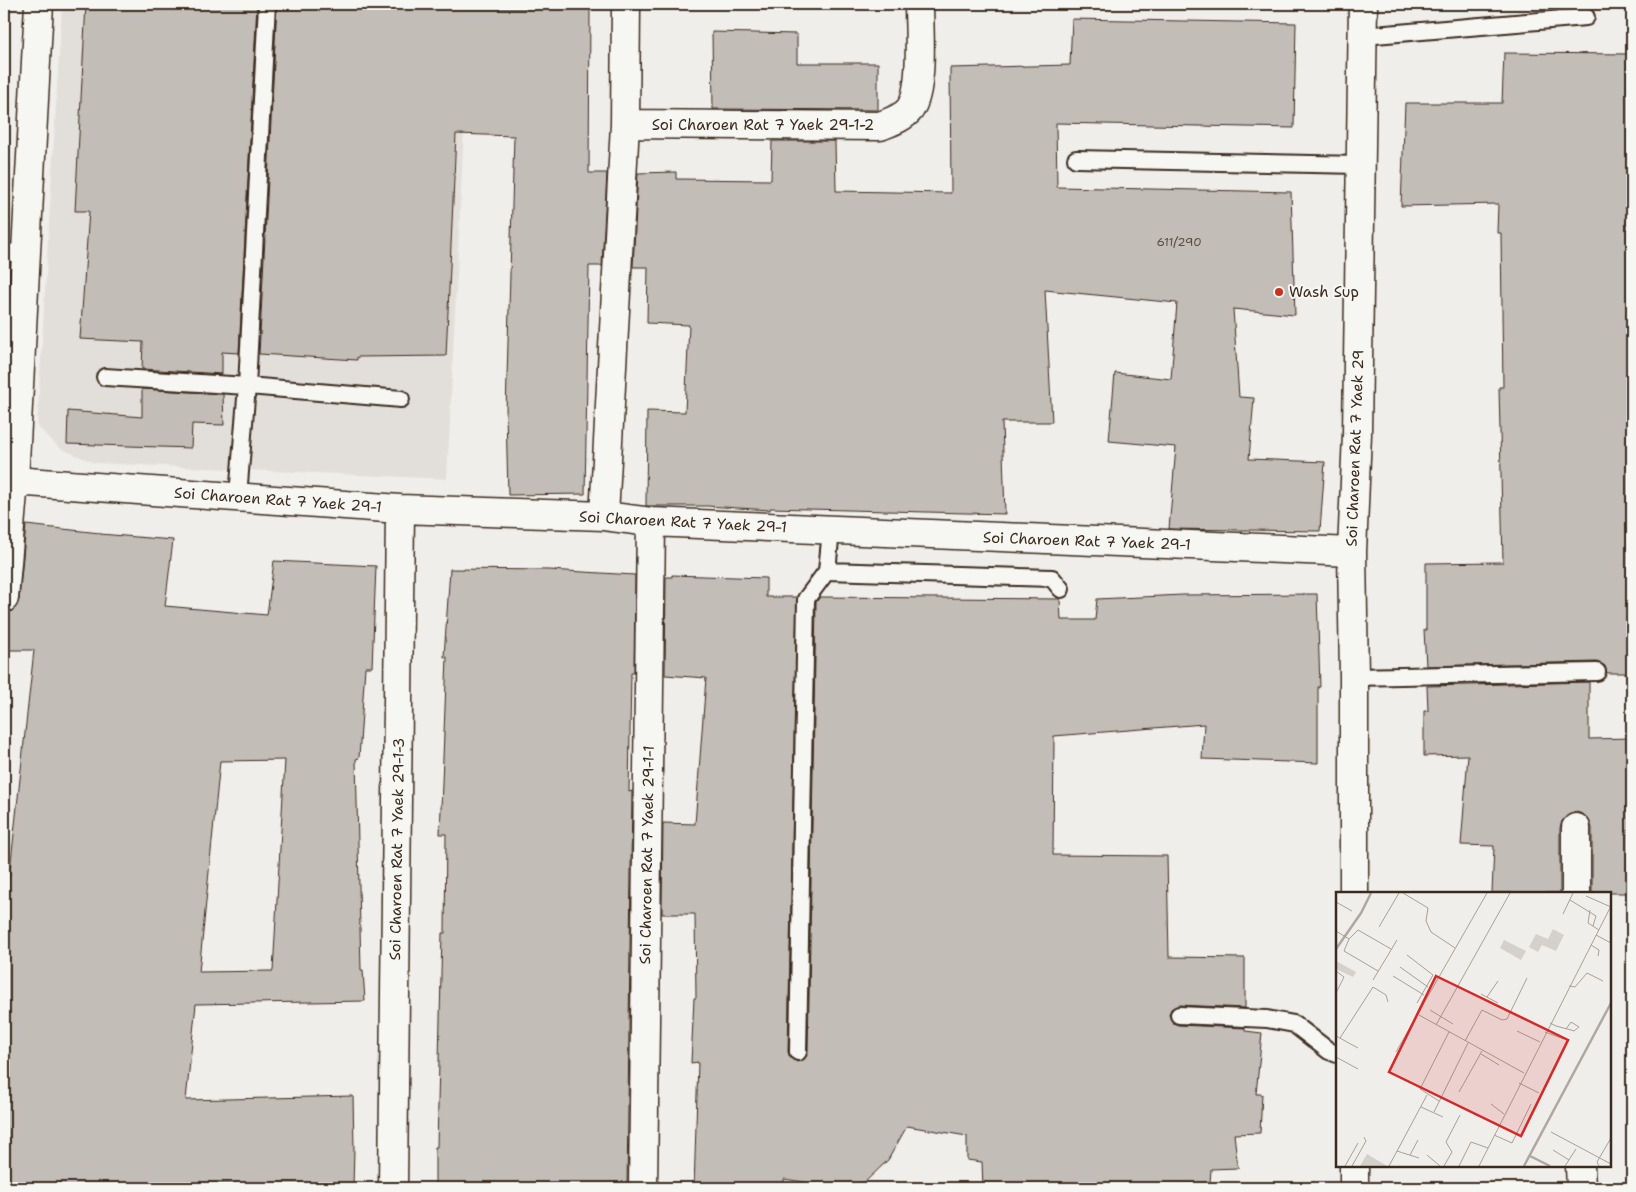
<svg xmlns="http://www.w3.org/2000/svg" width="1636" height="1192" font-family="'Shantell Sans',sans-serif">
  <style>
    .built { fill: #e2dfdb }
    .building { fill: #c2bdb7; stroke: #3b2a1e; fill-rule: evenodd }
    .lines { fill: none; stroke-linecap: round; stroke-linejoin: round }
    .service-casing { stroke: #3b2a1e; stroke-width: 20 }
    .minor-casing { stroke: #3b2a1e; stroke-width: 31 }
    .service { stroke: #f6f6f2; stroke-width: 16 }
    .minor { stroke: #f6f6f2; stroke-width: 28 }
    .poi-dot { fill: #c8321e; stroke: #f6f6f2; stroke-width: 2 }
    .labels { text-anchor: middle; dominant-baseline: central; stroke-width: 4; stroke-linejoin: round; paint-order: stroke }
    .number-label { font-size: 12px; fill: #5d4f44 }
    .street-label { font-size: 15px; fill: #3b2a1e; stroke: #f6f6f2 }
    .poi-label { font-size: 15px; fill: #3b2a1e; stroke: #f6f6f2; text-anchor: start }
    .inset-river { fill: none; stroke: #afa8a1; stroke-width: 2.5 }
    .inset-road { fill: none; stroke: #a7a098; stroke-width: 1 }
    .view { fill: #d62828; fill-opacity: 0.15; stroke: #d62828; stroke-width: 2.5 }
    .inset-edge { fill: none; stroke: #3b2a1e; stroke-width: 2.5 }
  </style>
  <rect width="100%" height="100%" fill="#efeeea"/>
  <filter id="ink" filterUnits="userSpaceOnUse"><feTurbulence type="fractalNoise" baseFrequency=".02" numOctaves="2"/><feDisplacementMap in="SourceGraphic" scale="10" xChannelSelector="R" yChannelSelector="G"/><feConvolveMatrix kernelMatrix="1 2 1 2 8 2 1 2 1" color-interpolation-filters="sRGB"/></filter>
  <g filter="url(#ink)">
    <path class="built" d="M 62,4 L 470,4 L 447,479 L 95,463 L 59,448 L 37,426 Z"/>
    <path class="building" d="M 86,4 L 257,4 L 239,353 L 222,352 L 222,374 L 142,369 L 143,342 L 80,339 L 89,211 L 75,211 Z
      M 277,4 L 462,4 L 462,8 L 590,8 L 589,173 L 607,173 L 602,266 L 589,266 L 585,494 L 508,495 L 506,412 L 514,136 L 456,134 L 446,356 L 357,357 L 357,360 L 259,354 Z
      M 1072,19 L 1296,23 L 1294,128 L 1056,123 L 1057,187 L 1291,192 L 1295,315 L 1233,309 L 1239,397 L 1254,398 L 1249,459 L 1325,462 L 1320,531 L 1169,529 L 1176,447 L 1109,441 L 1115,373 L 1171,379 L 1177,303 L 1045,290 L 1052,422 L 1002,422 L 1005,514 L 770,508 L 770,510 L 707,506 L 646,506 L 647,411 L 685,412 L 689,325 L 647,323 L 648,267 L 633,267 L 638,173 L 676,172 L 676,179 L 771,180 L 772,141 L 835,141 L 836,191 L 951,193 L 950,68 L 1070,65 Z
      M 712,32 L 797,34 L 797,63 L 878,63 L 878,110 L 713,109 Z
      M 1504,53 L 1632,54 L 1632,673 L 1607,673 L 1605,666 L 1597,662 L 1426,666 L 1424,630 L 1426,630 L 1426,563 L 1503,562 L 1499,387 L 1503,387 L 1501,233 L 1497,233 L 1498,204 L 1401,206 L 1405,103 L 1502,103 Z
      M 142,389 L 223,394 L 224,425 L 192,424 L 191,448 L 67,444 L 68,411 L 142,417 Z
      M 26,525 L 100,533 L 100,534 L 173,540 L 165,606 L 267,615 L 274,561 L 376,566 L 372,667 L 365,667 L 359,758 L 356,759 L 361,970 L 363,970 L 365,1001 L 196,1004 L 186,1100 L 353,1096 L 354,1148 L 353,1188 L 178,1183 L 178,1188 L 4,1188 L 4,926 L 34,650 L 4,650 L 4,613 L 11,612 L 16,607 L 19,600 ZM 285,760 L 273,971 L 199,972 L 220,761 Z
      M 450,569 L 549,570 L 635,575 L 634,673 L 631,673 L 629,792 L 632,791 L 627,1188 L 435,1188 L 435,1147 L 437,1147 L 442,933 L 445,933 L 446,834 L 440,834 L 447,657 L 444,657 Z
      M 672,575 L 766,578 L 766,597 L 797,597 L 788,1052 L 790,1057 L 797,1062 L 803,1060 L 808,1052 L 816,602 L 820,597 L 1060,599 L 1061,620 L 1095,620 L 1097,599 L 1183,595 L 1317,594 L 1320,687 L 1318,687 L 1318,763 L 1202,759 L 1204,724 L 1054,736 L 1053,855 L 1167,856 L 1169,957 L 1245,958 L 1245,1008 L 1179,1005 L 1171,1009 L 1169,1015 L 1173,1023 L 1178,1025 L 1245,1028 L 1245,1031 L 1262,1033 L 1256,1094 L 1262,1094 L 1260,1133 L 1234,1134 L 1238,1168 L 1211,1169 L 1210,1183 L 1141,1185 L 1141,1188 L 983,1188 L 982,1162 L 967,1160 L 967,1136 L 907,1126 L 888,1160 L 865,1182 L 837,1187 L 784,1179 L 784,1188 L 694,1188 L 698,1062 L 691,1063 L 694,998 L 696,998 L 695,914 L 662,914 L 663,823 L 695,824 L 706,678 L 665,675 L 666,577 L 672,577 Z
      M 1589,682 L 1589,739 L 1632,738 L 1632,893 L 1592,893 L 1592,828 L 1589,820 L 1583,814 L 1576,812 L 1568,815 L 1562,821 L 1560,828 L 1560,893 L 1492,893 L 1494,846 L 1461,845 L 1468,755 L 1424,756 L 1424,711 L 1428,711 L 1427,686 Z"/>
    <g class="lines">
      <defs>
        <path id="service" d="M 1363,36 L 1586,17
          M 1076,159 L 1360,165
          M 4,252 L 26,254
          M 105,377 L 247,386 L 401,399
          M 238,496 L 247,386 L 267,4
          M 827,571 L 1052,578 L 1061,589
          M 1354,677 L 1597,672
          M 1179,1015 L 1267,1019 L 1294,1024 L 1329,1051 L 1337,1054
          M 798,1052 L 806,599 L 827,571 L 831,530"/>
        <path id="minor" d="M 625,124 L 626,4
          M 14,481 L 400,509 L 604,516 L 651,522 L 1352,552
          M 604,516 L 625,124 L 880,126 C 890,122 903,118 910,109 C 924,88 919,29 919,4
          M 4,598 L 14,481 L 39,4
          M 1576,828 L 1576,893
          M 1354,893 L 1354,677 L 1352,552 L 1357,434 L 1363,4
          M 1354,1166 L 1354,1188
          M 1580,1166 L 1581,1188
          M 393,1188 L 400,509
          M 643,1188 L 651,522"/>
      </defs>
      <use href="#service" class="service-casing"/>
      <use href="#minor" class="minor-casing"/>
      <use href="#service" class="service"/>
      <use href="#minor" class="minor"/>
    </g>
  </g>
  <circle class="poi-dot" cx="1279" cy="292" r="5"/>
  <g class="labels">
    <g class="number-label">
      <text x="1179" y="242">611/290</text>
    </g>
    <g class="street-label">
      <text x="763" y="125">Soi Charoen Rat 7 Yaek 29-1-2</text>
      <text transform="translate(1355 448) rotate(-88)">Soi Charoen Rat 7 Yaek 29</text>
      <text transform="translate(278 500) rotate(4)">Soi Charoen Rat 7 Yaek 29-1</text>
      <text transform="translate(683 522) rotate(3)">Soi Charoen Rat 7 Yaek 29-1</text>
      <text transform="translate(1087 541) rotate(2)">Soi Charoen Rat 7 Yaek 29-1</text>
      <text transform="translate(397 849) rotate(-89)">Soi Charoen Rat 7 Yaek 29-1-3</text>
      <text transform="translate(647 855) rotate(-89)">Soi Charoen Rat 7 Yaek 29-1-1</text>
    </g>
    <g class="poi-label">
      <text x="1289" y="292">Wash Sup</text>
    </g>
  </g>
  <g transform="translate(1336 892)">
    <rect width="275" height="275" fill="#efeeea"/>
    <path d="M 217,37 L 228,43 L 220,59 L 206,53 L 202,60 L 193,55 L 200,42 L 212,47 ZM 168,48 L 190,59 L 185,68 L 164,56 ZM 0,69 L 20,80 L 17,85 L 0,77 ZM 31,262 L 51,274 L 24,274 Z" fill="#d4d1cc"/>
    <path class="inset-river" d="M 0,57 L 25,21 L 35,1M 194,264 L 214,274M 188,274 L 275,111"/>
    <path class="inset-road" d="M 67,1 L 92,16 L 90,29 L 95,40 L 119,56M 250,4 L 275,15M 234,8 L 260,24 L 257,34M 0,10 L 16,19M 254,18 L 252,31 L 263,38M 227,22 L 237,1M 43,35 L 63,1M 0,39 L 13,47M 260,43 L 275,51M 255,53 L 263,58 L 262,64M 71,63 L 97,83 L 81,111M 64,75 L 92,95M 0,79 L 8,85 L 0,101M 42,79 L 8,59 L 13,47 L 22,38 L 55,57M 57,84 L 88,103M 37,88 L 61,48M 233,94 L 239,95 L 251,81 L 267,89M 145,102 L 162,111M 151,105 L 162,89M 94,118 L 117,132M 83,123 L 188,181M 214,131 L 220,134 L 235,138 L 238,139 L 243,135 L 235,130 L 230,137M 100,133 L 174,1M 181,139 L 204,150M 209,140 L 228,147M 0,144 L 22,156M 4,146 L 37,95 L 50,103 L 52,110M 129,149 L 146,118 L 166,128 L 171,127 L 191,86M 60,160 L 151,1M 145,162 L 163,173M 0,165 L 22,177M 183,191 L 203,201M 123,200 L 146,159M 103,209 L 84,197 L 113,140M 155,212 L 168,222M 85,215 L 107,225M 98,220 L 132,151M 215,240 L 275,272M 158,243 L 176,251 L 195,212M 217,258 L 233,268M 61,259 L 83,266M 74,263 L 82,248M 91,263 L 104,274M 9,274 L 22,251M 16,274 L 30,249 L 28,245M 53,274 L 91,203M 108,274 L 116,260 L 110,250 L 124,223M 123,274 L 135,250 L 152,256M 143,274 L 275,14M 229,274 L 240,257M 263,274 L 261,270 L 275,246"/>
    <path class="view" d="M 100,84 L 232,148 L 185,244 L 53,180 Z"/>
    <rect width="275" height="275" class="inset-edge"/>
  </g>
  <rect width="1636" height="1192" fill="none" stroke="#f6f6f2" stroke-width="20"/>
  <rect x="10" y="10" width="1616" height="1172" fill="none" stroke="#3b2a1e" stroke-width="2" filter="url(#ink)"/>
</svg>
